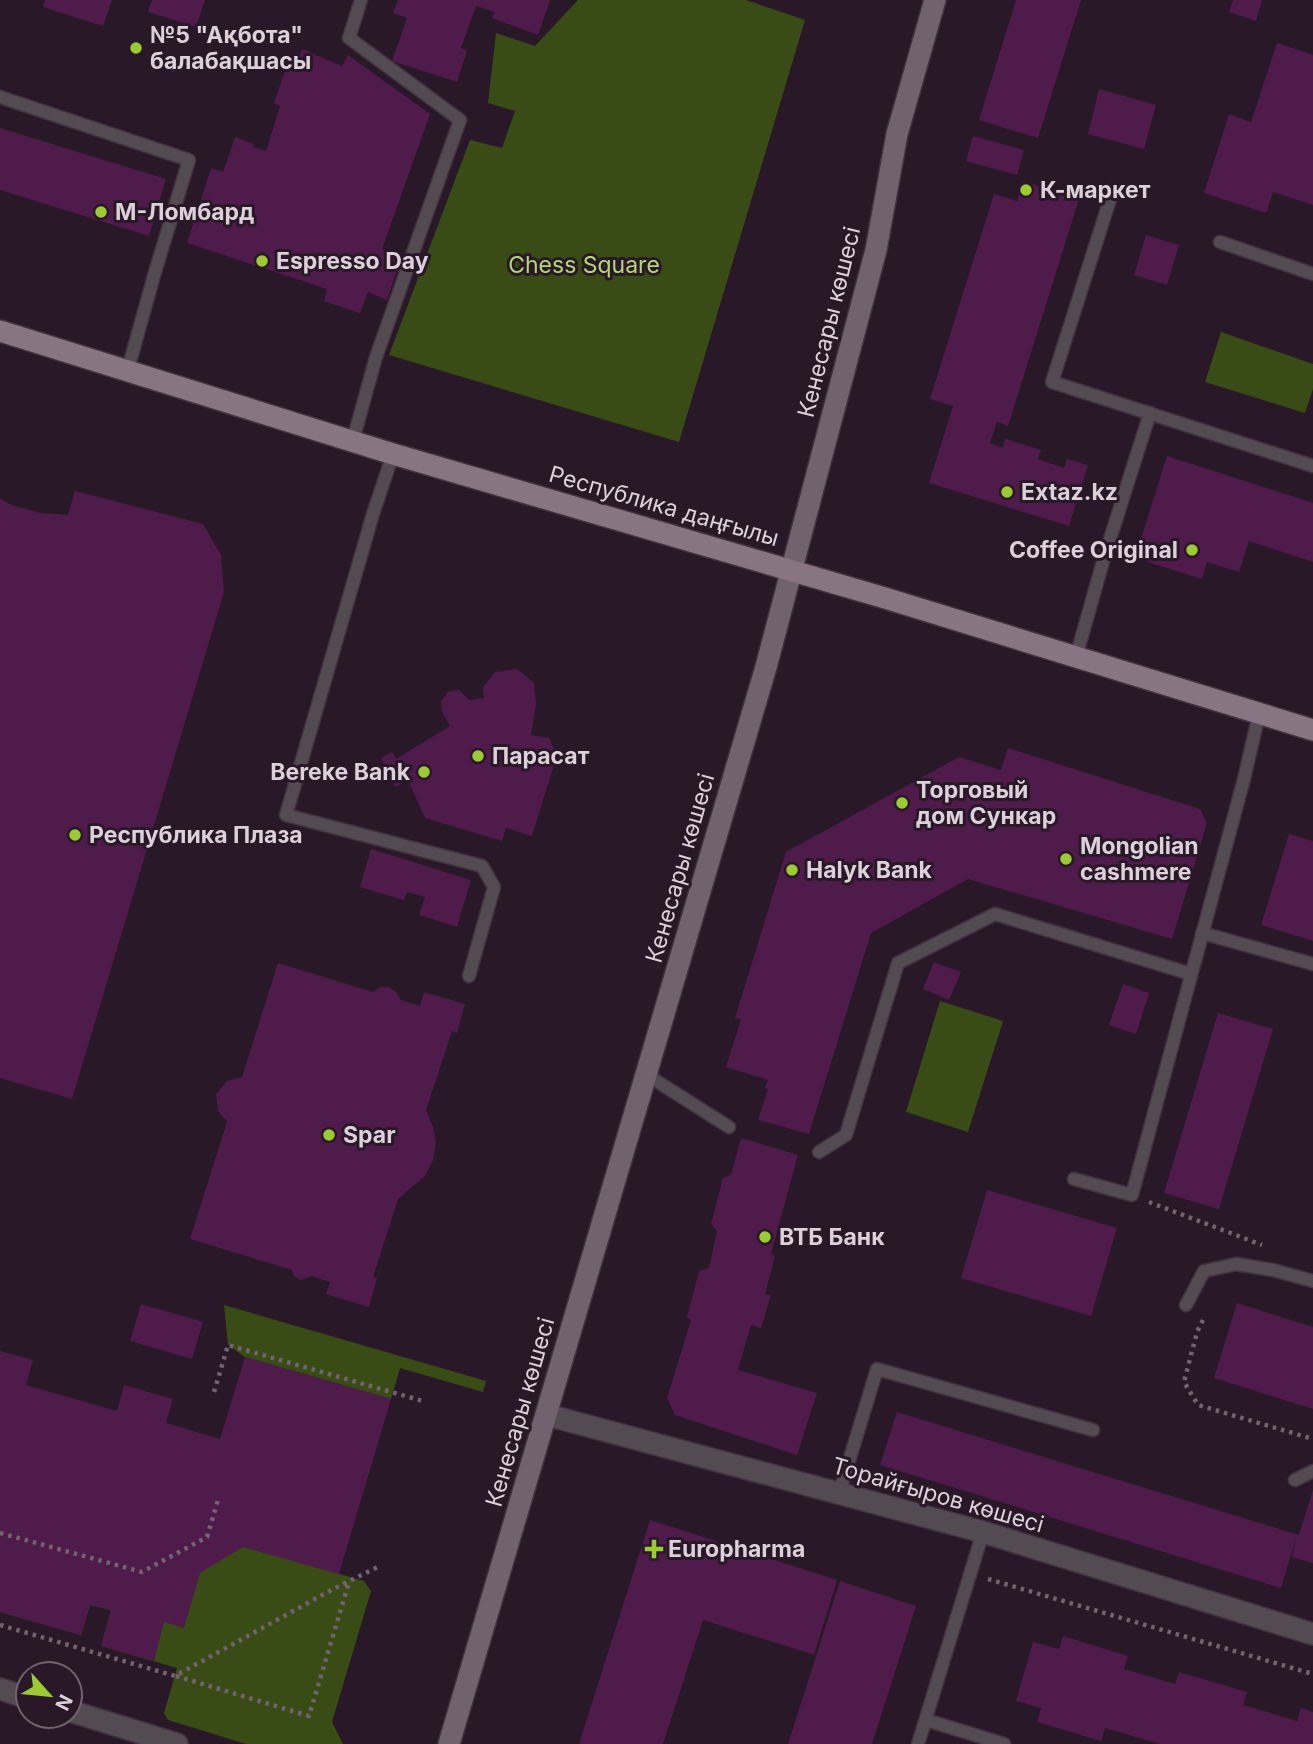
<svg xmlns="http://www.w3.org/2000/svg" width="1313" height="1744" font-family="Inter,sans-serif">
  <style>
    .green { fill: #3a4c15 }
    .building { fill: #4f1b4b }
    .lines { fill: none; stroke-linecap: round; stroke-linejoin: round }
    .service-casing { stroke: #423240; stroke-width: 15 }
    .minor-casing { stroke: #423240; stroke-width: 24 }
    .secondary-casing { stroke: #423240; stroke-width: 24 }
    .primary-casing { stroke: #423240; stroke-width: 24 }
    .path { stroke: #726370; stroke-width: 4.5; stroke-dasharray: 3.5 5; stroke-linecap: butt }
    .service { stroke: #534a52; stroke-width: 12 }
    .minor { stroke: #534a52; stroke-width: 21 }
    .secondary { stroke: #70626e; stroke-width: 21 }
    .primary { stroke: #877584; stroke-width: 21 }
    .poi-dot { fill: #9cca32; stroke: #291827; stroke-width: 2.5 }
    .labels { text-anchor: middle; dominant-baseline: central; stroke-width: 6; stroke-linejoin: round; paint-order: stroke }
    .poi-label { font-size: 23px; font-weight: bold; fill: #dcd0da; stroke: #291827; text-anchor: start }
    .park-label { font-size: 23px; fill: #b3d774; stroke: #291827 }
    .street-label { font-size: 23px; fill: #dcd0da; stroke: #291827 }
  </style>
  <rect width="100%" height="100%" fill="#291827"/>
  <path class="green" d="M 578,0 L 746,0 L 805,20 L 679,442 L 389,355 L 470,140 L 502,148 L 515,111 L 488,103 L 496,33 L 535,46 Z
    M 1221,332 L 1313,364 L 1313,389 L 1305,413 L 1205,382 Z
    M 940,1001 L 1003,1021 L 968,1132 L 906,1112 Z
    M 224,1305 L 486,1381 L 483,1392 L 400,1368 L 391,1399 L 245,1357 L 228,1345 Z
    M 0,1477 L 364,1581 L 371,1591 L 332,1722 L 343,1744 L 246,1744 L 168,1720 L 164,1713 L 177,1668 L 101,1646 L 111,1610 L 90,1605 L 81,1635 L 0,1612 Z"/>
  <path class="building" d="M 45,0 L 112,0 L 103,26 L 43,7 Z
    M 152,0 L 205,0 L 196,27 L 148,12 Z
    M 398,0 L 550,0 L 538,35 L 492,18 L 495,12 L 476,6 L 461,48 L 467,51 L 457,82 L 392,61 L 407,18 L 393,13 Z
    M 1016,0 L 1081,0 L 1038,138 L 979,120 Z
    M 1233,0 L 1262,0 L 1256,21 L 1229,12 Z
    M 1277,43 L 1313,55 L 1313,205 L 1273,192 L 1266,213 L 1204,193 L 1229,114 L 1251,122 Z
    M 302,49 L 342,66 L 348,55 L 430,114 L 382,249 L 401,257 L 387,300 L 368,292 L 360,313 L 324,301 L 327,289 L 187,243 L 211,168 L 223,172 L 235,137 L 254,144 L 253,147 L 266,151 L 280,106 L 274,103 L 286,68 L 293,69 Z
    M 1099,89 L 1156,105 L 1144,149 L 1088,134 Z
    M 0,128 L 166,179 L 149,236 L 0,190 Z
    M 973,136 L 1024,150 L 1017,175 L 966,161 Z
    M 1023,181 L 1079,199 L 1008,426 L 997,422 L 990,443 L 1003,448 L 1005,439 L 1041,450 L 1038,459 L 1064,468 L 1067,459 L 1088,465 L 1069,526 L 929,483 L 953,406 L 930,399 L 994,194 L 1017,201 Z
    M 1146,235 L 1179,245 L 1167,285 L 1134,275 Z
    M 1167,456 L 1313,503 L 1313,562 L 1249,541 L 1239,572 L 1207,562 L 1202,579 L 1135,558 Z
    M 75,491 L 203,524 L 221,555 L 224,592 L 72,1099 L 0,1078 L 0,498 L 11,505 L 41,513 L 68,515 Z
    M 517,669 L 534,683 L 536,704 L 531,735 L 549,738 L 557,755 L 532,836 L 506,828 L 502,841 L 425,818 L 408,780 L 395,787 L 381,758 L 392,752 L 396,759 L 450,726 L 442,712 L 441,701 L 449,691 L 459,690 L 469,700 L 484,698 L 483,687 L 495,672 Z
    M 1008,748 L 1200,809 L 1207,823 L 1172,939 L 968,879 L 871,933 L 809,1134 L 758,1120 L 768,1089 L 765,1088 L 768,1080 L 726,1067 L 741,1019 L 735,1018 L 786,852 L 959,757 L 1001,770 Z
    M 1289,834 L 1313,841 L 1313,941 L 1261,925 Z
    M 371,849 L 471,880 L 457,927 L 419,915 L 425,897 L 407,892 L 404,900 L 360,887 Z
    M 934,962 L 961,972 L 949,1000 L 923,989 Z
    M 278,963 L 373,992 L 380,987 L 389,987 L 396,992 L 401,1000 L 420,1006 L 424,992 L 465,1004 L 457,1033 L 452,1031 L 426,1110 L 433,1127 L 436,1143 L 433,1160 L 425,1176 L 398,1199 L 373,1277 L 377,1278 L 369,1307 L 326,1294 L 330,1282 L 312,1276 L 300,1280 L 294,1276 L 292,1270 L 190,1239 L 227,1122 L 218,1111 L 216,1094 L 227,1081 L 242,1077 Z
    M 1123,984 L 1149,993 L 1136,1034 L 1109,1025 Z
    M 1218,1013 L 1273,1029 L 1219,1209 L 1164,1193 Z
    M 741,1138 L 798,1155 L 771,1254 L 775,1256 L 765,1294 L 771,1295 L 761,1328 L 751,1325 L 738,1370 L 817,1393 L 797,1455 L 675,1415 L 667,1398 L 691,1320 L 687,1317 L 699,1271 L 709,1268 L 717,1231 L 711,1224 L 723,1178 L 731,1175 Z
    M 987,1190 L 1117,1228 L 1091,1316 L 961,1278 Z
    M 1237,1303 L 1313,1327 L 1313,1409 L 1214,1378 Z
    M 141,1304 L 203,1322 L 192,1359 L 130,1341 Z
    M 0,1351 L 33,1360 L 26,1385 L 117,1411 L 124,1385 L 173,1399 L 166,1423 L 220,1439 L 245,1357 L 391,1399 L 339,1574 L 243,1547 L 200,1573 L 184,1628 L 164,1622 L 154,1661 L 101,1646 L 111,1610 L 90,1605 L 81,1635 L 0,1612 Z
    M 897,1412 L 1299,1535 L 1313,1490 L 1313,1563 L 1292,1557 L 1296,1539 L 1281,1588 L 880,1465 Z
    M 650,1520 L 837,1580 L 814,1655 L 703,1620 L 663,1744 L 579,1744 Z
    M 840,1581 L 916,1606 L 872,1744 L 788,1744 Z
    M 1063,1636 L 1128,1656 L 1124,1669 L 1175,1684 L 1179,1672 L 1247,1692 L 1243,1705 L 1297,1721 L 1301,1708 L 1313,1712 L 1313,1744 L 1160,1744 L 1105,1728 L 1101,1741 L 1037,1722 L 1041,1708 L 1016,1701 L 1033,1642 L 1059,1649 Z"/>
  <g class="lines">
    <defs>
      <path id="service" d="M 0,97 L 189,160 L 155,272 L 128,369
        M 1113,190 L 1052,382 L 1313,466
        M 1220,242 L 1313,274
        M 353,440 L 376,357 L 460,120 L 349,38 L 361,0
        M 393,454 L 373,514 L 286,815 L 482,866 L 494,887 L 469,976
        M 1076,657 L 1104,558 L 1150,413
        M 1202,933 L 1313,964
        M 647,1075 L 729,1127
        M 819,1152 L 846,1135 L 898,963 L 995,914 L 1191,974
        M 1074,1179 L 1132,1195 L 1244,779 L 1259,714
        M 1186,1305 L 1204,1271 L 1236,1264 L 1273,1270 L 1313,1281
        M 1295,1480 L 1313,1471
        M 839,1494 L 877,1369 L 1093,1430
        M 926,1720 L 1004,1744
        M 918,1744 L 983,1532"/>
      <path id="minor" d="M 547,1415 L 983,1532 L 1313,1634
        M 0,1689 L 28,1698
        M 70,1711 L 177,1744"/>
      <path id="secondary" d="M 449,1744 L 766,667 L 876,250 L 897,134 L 935,0"/>
      <path id="primary" d="M 0,331 L 393,454 L 885,598 L 1313,730"/>
    </defs>
    <use href="#service" class="service-casing"/>
    <use href="#minor" class="minor-casing"/>
    <use href="#secondary" class="secondary-casing"/>
    <use href="#primary" class="primary-casing"/>
    <path class="path" d="M 1149,1202 L 1262,1245
      M 1203,1320 L 1197,1332 L 1184,1382 L 1198,1405 L 1313,1439
      M 214,1392 L 228,1345 L 426,1402
      M 0,1533 L 142,1572 L 207,1537 L 218,1500
      M 988,1579 L 1313,1674
      M 0,1625 L 175,1676 L 335,1588 L 378,1567
      M 176,1676 L 309,1716 L 349,1582"/>
    <use href="#service" class="service"/>
    <use href="#minor" class="minor"/>
    <use href="#secondary" class="secondary"/>
    <use href="#primary" class="primary"/>
  </g>
  <g class="poi-dot">
    <circle cx="136" cy="48" r="7"/>
    <circle cx="1026" cy="190" r="7"/>
    <circle cx="101" cy="212" r="7"/>
    <circle cx="262" cy="261" r="7"/>
    <circle cx="1007" cy="492" r="7"/>
    <circle cx="1192" cy="550" r="7"/>
    <circle cx="478" cy="756" r="7"/>
    <circle cx="424" cy="772" r="7"/>
    <circle cx="902" cy="803" r="7"/>
    <circle cx="75" cy="835" r="7"/>
    <circle cx="1066" cy="859" r="7"/>
    <circle cx="792" cy="870" r="7"/>
    <circle cx="329" cy="1135" r="7"/>
    <circle cx="765" cy="1237" r="7"/>
    <path d="M650.5 1538.5h7v7h7v7h-7v7h-7v-7h-7v-7h7z"/>
  </g>
  <g class="labels">
    <g class="poi-label">
      <text x="150" y="35">№5 "Ақбота"<tspan x="150" dy="26">балабақшасы</tspan></text>
      <text x="1040" y="190">К-маркет</text>
      <text x="115" y="212">М-Ломбард</text>
      <text x="276" y="261">Espresso Day</text>
      <text x="1021" y="492">Extaz.kz</text>
      <text x="1178" y="550" text-anchor="end">Coffee Original</text>
      <text x="492" y="756">Парасат</text>
      <text x="410" y="772" text-anchor="end">Bereke Bank</text>
      <text x="916" y="790">Торговый<tspan x="916" dy="26">дом Сункар</tspan></text>
      <text x="89" y="835">Республика Плаза</text>
      <text x="1080" y="846">Mongolian<tspan x="1080" dy="26">cashmere</tspan></text>
      <text x="806" y="870">Halyk Bank</text>
      <text x="343" y="1135">Spar</text>
      <text x="779" y="1237">ВТБ Банк</text>
      <text x="668" y="1549">Europharma</text>
    </g>
    <g class="park-label">
      <text x="584" y="265">Chess Square</text>
    </g>
    <g class="street-label">
      <text transform="translate(829 322) rotate(-76)">Кенесары көшесі</text>
      <text transform="translate(664 506) rotate(16)">Республика даңғылы</text>
      <text transform="translate(680 868) rotate(-74)">Кенесары көшесі</text>
      <text transform="translate(520 1412) rotate(-74)">Кенесары көшесі</text>
      <text transform="translate(938 1495) rotate(16)">Торайғыров көшесі</text>
    </g>
  </g>
  <g transform="translate(49 1695) rotate(117)"><circle r="33" fill="#291827" stroke="#71626f" stroke-width="2"/>
  <path d="M0-5L12 26L0 18L-12 26Z" fill="#9cca32"/>
  <text y="-10" font-size="19" font-weight="bold" text-anchor="middle" fill="#dcd0da">N</text>
  </g>
</svg>
